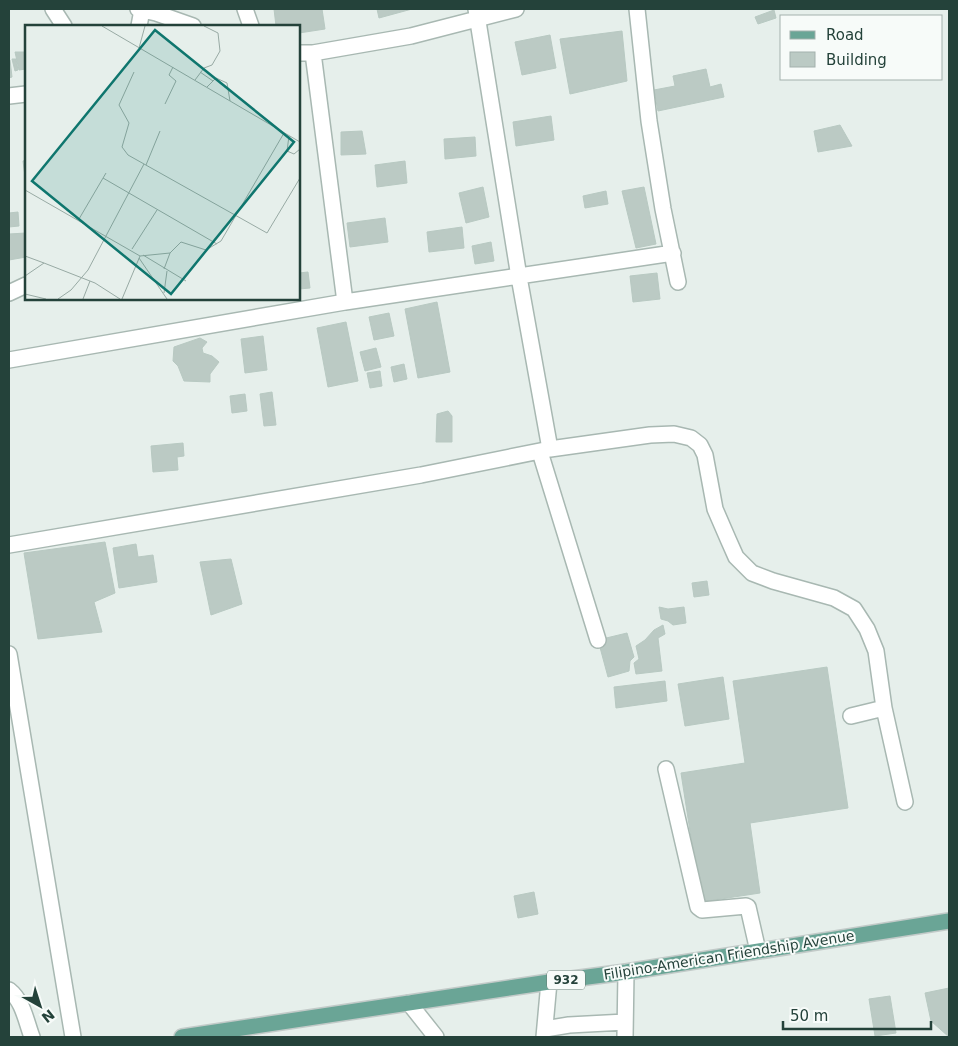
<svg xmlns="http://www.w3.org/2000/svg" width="958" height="1046" font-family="'DejaVu Sans',sans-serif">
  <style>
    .building { fill: #bbcac4; stroke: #b8c9c2 }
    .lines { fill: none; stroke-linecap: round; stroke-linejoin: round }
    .minor-casing { stroke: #a8b8b2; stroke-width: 18 }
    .major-casing { stroke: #c2cac8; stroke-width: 18 }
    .minor { stroke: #fff; stroke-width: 15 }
    .major { stroke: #6aa596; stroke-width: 15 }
    .labels { text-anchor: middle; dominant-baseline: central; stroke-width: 4; stroke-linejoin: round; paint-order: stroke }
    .shield { fill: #f7fbf9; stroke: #637a73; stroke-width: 1 }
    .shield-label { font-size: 12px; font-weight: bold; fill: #24423a }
    .street-label { font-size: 14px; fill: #24423a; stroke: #f7fbf9 }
    .inset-road { fill: none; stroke: #98aaa4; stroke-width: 1 }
    .view { fill: #0f766e; fill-opacity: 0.15; stroke: #0f766e; stroke-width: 2.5 }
    .inset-edge { fill: none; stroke: #24423a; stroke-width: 2.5 }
  </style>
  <rect width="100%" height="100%" fill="#e6efeb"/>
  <path class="building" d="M 274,9 L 322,9 L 325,29 L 299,33 L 299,26 L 276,26 Z
    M 377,9 L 412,9 L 379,18 Z
    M 774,10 L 776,18 L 758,24 L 755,17 Z
    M 622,31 L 627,81 L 570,94 L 560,39 Z
    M 550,35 L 556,68 L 522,75 L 515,42 Z
    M 15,52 L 24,52 L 26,69 L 19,70 Z
    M 12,59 L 16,59 L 18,70 L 15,71 Z
    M 10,60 L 12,77 L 9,78 L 9,61 Z
    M 706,69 L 710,87 L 721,84 L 724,97 L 658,111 L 654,90 L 675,86 L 673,76 Z
    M 551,116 L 554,140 L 516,146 L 513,122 Z
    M 840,125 L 852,146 L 818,152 L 814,131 Z
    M 362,131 L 366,154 L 341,155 L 341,132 Z
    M 475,137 L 476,156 L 445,159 L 444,139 Z
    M 26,160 L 26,176 L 25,176 L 23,161 Z
    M 405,161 L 407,183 L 377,187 L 375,165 Z
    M 483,187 L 489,217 L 466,223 L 459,193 Z
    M 644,187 L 656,244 L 636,248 L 622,191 Z
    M 606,191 L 608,204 L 585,208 L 583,196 Z
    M 18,212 L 19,226 L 9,227 L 9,213 Z
    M 385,218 L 388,242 L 350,247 L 347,223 Z
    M 462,227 L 464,248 L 429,252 L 427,232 Z
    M 26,233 L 26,257 L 9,260 L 9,234 Z
    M 491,242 L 494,261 L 475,264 L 472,246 Z
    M 308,272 L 310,288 L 299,289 L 299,273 Z
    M 657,273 L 660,299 L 633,302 L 630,276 Z
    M 437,302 L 450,372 L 418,378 L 405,309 Z
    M 389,313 L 394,336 L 374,340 L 369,317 Z
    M 346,322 L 358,381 L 328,387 L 317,328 Z
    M 263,336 L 267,370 L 245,373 L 241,339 Z
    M 200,338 L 207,342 L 202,348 L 203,353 L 212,356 L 219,362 L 210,374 L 210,382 L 184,381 L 178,366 L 173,361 L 174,347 Z
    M 376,348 L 381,367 L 365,371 L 360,352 Z
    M 404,364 L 407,379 L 394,382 L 391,367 Z
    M 380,371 L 382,386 L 370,388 L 367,373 Z
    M 272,392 L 276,425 L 264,426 L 260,394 Z
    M 245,394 L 247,411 L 232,413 L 230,396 Z
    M 448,411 L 452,416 L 452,442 L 436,442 L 437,414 Z
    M 183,443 L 184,456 L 177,457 L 178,470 L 153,472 L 151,446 Z
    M 105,542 L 115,593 L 94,602 L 102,632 L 38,639 L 24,553 Z
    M 136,544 L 138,557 L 153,555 L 157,582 L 119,588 L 113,548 Z
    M 231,559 L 242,604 L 211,615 L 200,562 Z
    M 707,581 L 709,595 L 694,597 L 692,583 Z
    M 659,607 L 668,609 L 684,607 L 686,623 L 673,625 L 668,621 L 661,619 Z
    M 663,625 L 665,634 L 658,638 L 662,671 L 636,674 L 634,663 L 639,659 L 636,646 L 645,640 L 654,630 Z
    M 627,633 L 634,657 L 630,661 L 629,671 L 608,677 L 598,640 Z
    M 827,667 L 848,808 L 750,823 L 760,893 L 701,902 L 681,773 L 745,763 L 733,681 Z
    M 723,677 L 729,719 L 685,726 L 678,684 Z
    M 665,681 L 667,701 L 616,708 L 614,687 Z
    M 534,892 L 538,914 L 518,918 L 514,896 Z
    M 949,988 L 949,1037 L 931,1021 L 925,993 Z
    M 890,996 L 896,1033 L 875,1036 L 869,999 Z"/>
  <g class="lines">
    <defs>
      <path id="minor" d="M 53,9 L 64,26
        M 138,9 L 156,13 L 193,26
        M 245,9 L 251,26
        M 476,9 L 519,277 L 550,449
        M 637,9 L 649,121 L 663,209 L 678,282
        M 139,26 L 142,10
        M 299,53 L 313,53 L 411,36 L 516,9
        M 313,53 L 345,302
        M 9,96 L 26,94
        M 9,293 L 26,285
        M 9,360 L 345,302 L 673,253
        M 540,452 L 598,640
        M 9,545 L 421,475 L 550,449 L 650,435 L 674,434 L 691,438 L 700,445 L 705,455 L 715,509 L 728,539 L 736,557 L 752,573 L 773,581 L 834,598 L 854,609 L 867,629 L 876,651 L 884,708 L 905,802
        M 9,654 L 73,1037
        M 851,716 L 884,708
        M 666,769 L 698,907 L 702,910 L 746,906 L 748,907 L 758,951
        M 9,990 C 23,1001 26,1021 32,1037
        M 409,1003 L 436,1037
        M 545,1029 L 569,1025 L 625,1022
        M 544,1037 L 549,982
        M 625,1037 L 626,972"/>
      <path id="major" d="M 182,1037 L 549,982 L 626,972 L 949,921"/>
    </defs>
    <use href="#minor" class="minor-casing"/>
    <use href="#major" class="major-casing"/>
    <use href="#minor" class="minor"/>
    <use href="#major" class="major"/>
  </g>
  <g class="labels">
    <rect class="shield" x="547" y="970.5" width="38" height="19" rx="4"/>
    <g class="shield-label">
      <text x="566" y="980">932</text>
    </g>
    <g class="street-label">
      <text transform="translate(729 955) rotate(-9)">Filipino-American Friendship Avenue</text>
    </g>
  </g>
  <g transform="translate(25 25)">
    <rect width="275" height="275" fill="#e6efeb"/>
    <path class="inset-road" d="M 77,1 L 275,117M 114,23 L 120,1M 109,47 L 94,80 L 104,98 L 97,122 L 103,130 L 242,208 L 275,153M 175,47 L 188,56M 170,55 L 179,43 L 187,40 L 195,26 L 193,8 L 179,1M 182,62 L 191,53 L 202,58 L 205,76M 140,79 L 151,56 L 144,50 L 148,42M 264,111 L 262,126 L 269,129 L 275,124M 121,140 L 135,106M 78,153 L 192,219M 0,165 L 115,231M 54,194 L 81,148M 107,224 L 132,185M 118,230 L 161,256M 0,231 L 19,238M 114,233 L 142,274M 139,244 L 145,228M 0,251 L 19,238 L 70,258 L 95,274M 139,268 L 142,246M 0,269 L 21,274M 33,274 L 46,265 L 63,245 L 119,139M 58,274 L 65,256M 97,274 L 115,231 L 145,228 L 156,217 L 181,225 L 196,216 L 259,108"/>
    <path class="view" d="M 130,5 L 269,117 L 146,269 L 7,156 Z"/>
    <rect width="275" height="275" class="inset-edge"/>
  </g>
  <rect width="958" height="1046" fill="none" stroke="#24423a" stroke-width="20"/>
  <rect x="780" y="15" width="162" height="65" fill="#f7fbf9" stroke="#a3b1ad"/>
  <rect x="790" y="31" width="25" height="8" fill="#6aa596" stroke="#a3b1ad"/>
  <text x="826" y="40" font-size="15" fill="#24423a">Road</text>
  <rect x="790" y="52" width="25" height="15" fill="#bbcac4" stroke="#a3b1ad"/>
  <text x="826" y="65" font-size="15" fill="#24423a">Building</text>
  <g transform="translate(40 1006) rotate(141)" stroke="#f7fbf9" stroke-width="4" paint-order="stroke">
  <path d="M0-4L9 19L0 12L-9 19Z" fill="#24423a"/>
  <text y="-8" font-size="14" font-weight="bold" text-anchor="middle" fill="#24423a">N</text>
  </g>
  <path d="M783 1021v8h148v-8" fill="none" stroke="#24423a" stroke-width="2.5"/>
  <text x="790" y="1021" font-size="15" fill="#24423a" stroke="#f7fbf9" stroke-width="4" paint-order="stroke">50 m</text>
</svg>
